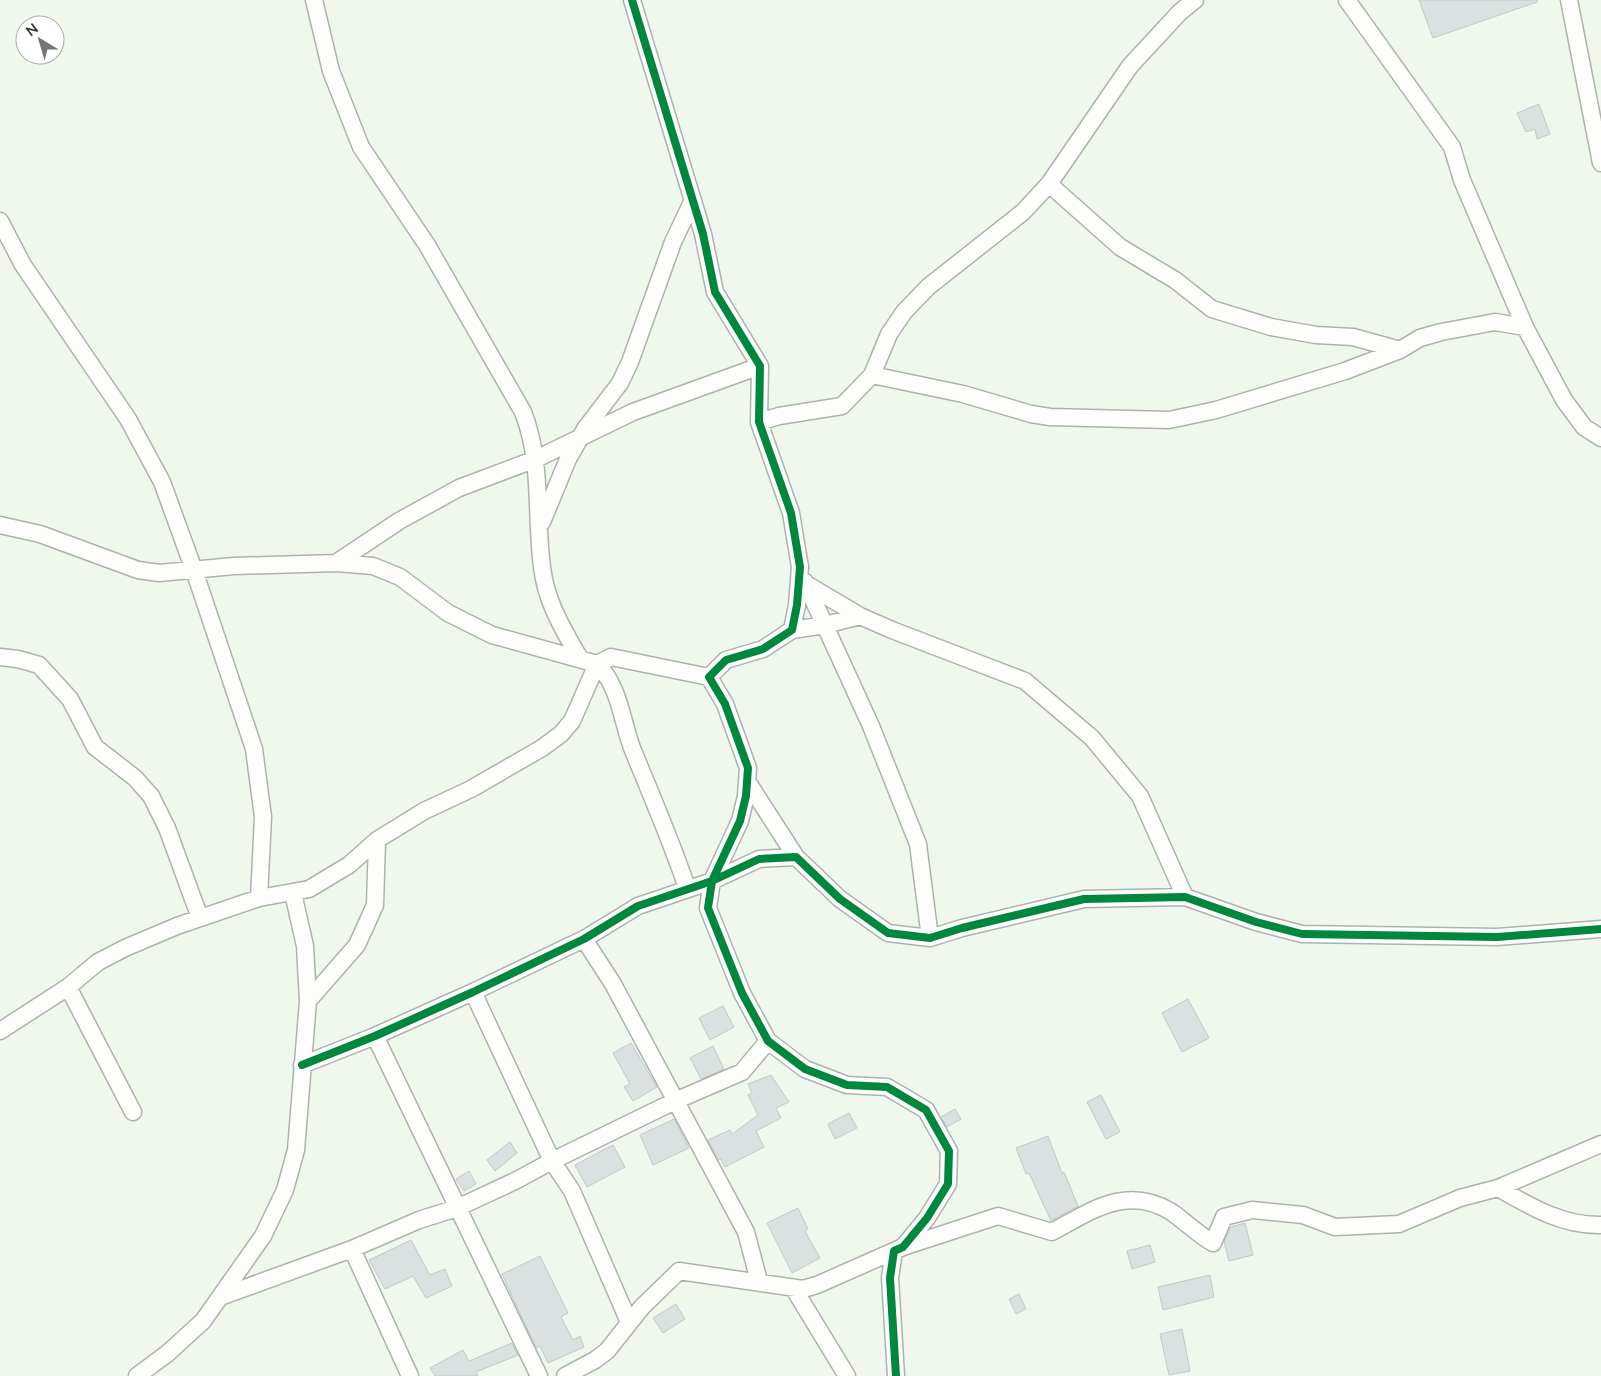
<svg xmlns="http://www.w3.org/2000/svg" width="1601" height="1376" font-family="Lato,sans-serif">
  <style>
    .building { fill: #dbe1e0; stroke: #c3c8c7 }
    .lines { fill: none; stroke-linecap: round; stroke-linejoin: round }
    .minor-casing { stroke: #adb3ab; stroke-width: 19 }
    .minor { stroke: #fdfefc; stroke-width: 16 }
    .cycleway-casing { stroke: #fff; stroke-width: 11 }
    .cycleway { stroke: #00873e; stroke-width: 8 }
  </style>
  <rect width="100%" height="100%" fill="#f0f8ee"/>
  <path class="building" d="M 1419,0 L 1537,0 L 1537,2 L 1433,38 Z
    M 1539,104 L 1550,134 L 1537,139 L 1535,129 L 1526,132 L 1517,113 Z
    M 1188,999 L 1209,1038 L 1182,1052 L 1162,1013 Z
    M 723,1006 L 734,1027 L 710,1040 L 699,1018 Z
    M 631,1043 L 657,1087 L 633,1101 L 624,1087 L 630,1084 L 613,1053 Z
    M 713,1046 L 724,1069 L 701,1079 L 690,1058 Z
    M 771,1075 L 789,1102 L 776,1108 L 781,1118 L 756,1131 L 764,1147 L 725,1167 L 721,1159 L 719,1160 L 708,1140 L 730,1130 L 732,1134 L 758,1115 L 748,1095 L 752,1093 L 748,1084 Z
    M 1101,1095 L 1120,1132 L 1106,1139 L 1087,1102 Z
    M 955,1109 L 961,1119 L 947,1127 L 941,1117 Z
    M 849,1113 L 857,1128 L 835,1139 L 828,1124 Z
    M 674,1119 L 689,1148 L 653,1165 L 640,1135 Z
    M 1048,1136 L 1062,1173 L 1064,1172 L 1078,1206 L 1051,1221 L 1029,1173 L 1026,1174 L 1016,1148 Z
    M 510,1142 L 517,1153 L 495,1171 L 487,1160 Z
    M 613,1145 L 625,1167 L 587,1187 L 575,1165 Z
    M 469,1171 L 476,1184 L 464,1191 L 456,1179 Z
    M 798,1208 L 808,1229 L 805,1231 L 820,1258 L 792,1273 L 767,1223 Z
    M 1245,1223 L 1253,1255 L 1229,1261 L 1224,1242 L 1231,1227 Z
    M 411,1240 L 430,1275 L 445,1269 L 452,1286 L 426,1298 L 413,1276 L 385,1289 L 369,1260 Z
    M 1150,1245 L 1155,1262 L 1132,1269 L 1127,1251 Z
    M 540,1256 L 568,1313 L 561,1317 L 573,1340 L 580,1336 L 584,1347 L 548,1363 L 540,1346 L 536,1348 L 502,1274 Z
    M 1210,1275 L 1214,1297 L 1163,1310 L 1158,1287 Z
    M 1019,1294 L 1026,1309 L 1016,1314 L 1009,1299 Z
    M 676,1304 L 685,1319 L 663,1333 L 653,1318 Z
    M 1182,1329 L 1190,1371 L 1169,1375 L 1160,1334 Z
    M 512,1343 L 518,1355 L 476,1372 L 478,1376 L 435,1376 L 430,1368 L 463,1350 L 469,1361 Z"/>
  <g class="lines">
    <defs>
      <path id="minor" d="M 314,0 L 331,71 L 361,147 L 427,245 L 523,412 C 543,463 535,515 542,567 C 546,602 563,629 580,659
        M 632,0 L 703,234 L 715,292 L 760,366 L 759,422 L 791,513 L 800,567 L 797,605 L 792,630 L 763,649 L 726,660 L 709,677 L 725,704 L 748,768 L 746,796 L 740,821 L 712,881 L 708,908 L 742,993 L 768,1041 L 805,1069 L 847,1085 L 887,1087 L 926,1110 L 949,1151 L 948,1184 L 927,1218 L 903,1247 L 894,1251 L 890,1278 L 896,1376
        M 1347,0 L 1452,147 L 1462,180 L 1525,327 L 1564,400 L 1584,427 L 1601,438
        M 1569,0 L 1601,163
        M 1049,184 L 1120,247 L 1175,280 L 1212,309 L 1271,327 L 1316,335 L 1353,337 L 1400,350
        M 0,221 L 23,265 L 128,419 L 162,482 L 194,570 L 254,749 L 263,817 L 259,898
        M 872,375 L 963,394 L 1031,414 L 1050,417 L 1169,420 L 1216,410 L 1345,371 L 1400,350 L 1420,338 L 1441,332 L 1495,322 L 1525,327
        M 759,422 L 779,416 L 842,406 L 872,375 L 889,334 L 904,312 L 928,287 L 1023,212 L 1049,184 L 1130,66 L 1180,12 L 1195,0
        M 542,522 L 568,459 L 585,429 L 620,383 L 630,362 L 673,242 L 693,200
        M 0,525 L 40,534 L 138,570 L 159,573 L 234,566 L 336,563 L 373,566 L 400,577 L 448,613 L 492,635 L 597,664 C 619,685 622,721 632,748 C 651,795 671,840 687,888
        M 336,563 L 399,521 L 459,488 L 536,459 L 633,412 L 760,366
        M 805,582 L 871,726 L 918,844 L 930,938
        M 806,584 L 860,616 L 892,630 L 1025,681 L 1092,738 L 1140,796 L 1185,897
        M 792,630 L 825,625 L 860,616
        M 0,657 L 18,659 L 39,665 L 70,699 L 95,747 L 135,778 L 151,796 L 167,828 L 200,918
        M 747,781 L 796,857
        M 584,939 L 613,984 L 746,1232 L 759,1281
        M 68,987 L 133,1112
        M 473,992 L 552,1161 L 675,1101 L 742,1072 L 768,1041
        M 308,1001 L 357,945 L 375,905 L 377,840
        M 0,1031 L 68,987 L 98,962 L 125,948 L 177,926 L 259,898 L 309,889 L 349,865 L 377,840 L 424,811 L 471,789 L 542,748 L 561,734 L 572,721 L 597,664 L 611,657 L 709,677
        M 375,1036 L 539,1376
        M 302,1065 L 375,1036 L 473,992 L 584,939 L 638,906 L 712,881 L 759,859 L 796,857 L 840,899 L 888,933 L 930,938 L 962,928 L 1084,899 L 1185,897 L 1256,922 L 1302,934 L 1497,937 L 1601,929
        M 1498,1188 C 1531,1207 1563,1226 1601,1225
        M 903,1247 L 998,1216 L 1052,1232 C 1091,1211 1126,1185 1170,1211 C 1185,1221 1197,1234 1213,1243 L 1224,1217 L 1252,1210 L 1303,1215 L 1335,1227 L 1399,1224 L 1460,1198 L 1498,1188 L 1601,1144
        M 352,1249 L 410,1376
        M 794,1289 L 847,1376
        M 220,1297 L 352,1249 L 419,1220 L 457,1208 L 515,1181 L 552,1161 L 572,1191 L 629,1322
        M 137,1376 L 168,1353 L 203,1321 L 263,1236 L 285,1190 L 296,1150 L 308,1001 L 305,946 L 293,893
        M 565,1376 L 595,1360 L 607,1351 L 642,1307 L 679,1271 L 803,1289 L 817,1285 L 894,1251"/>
    </defs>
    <use href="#minor" class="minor-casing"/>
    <use href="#minor" class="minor"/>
    <defs>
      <path id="cycleway" d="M 632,0 L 703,234 L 715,292 L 760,366 L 759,422 L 791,513 L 800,567 L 797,605 L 792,630 L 763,649 L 726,660 L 709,677 L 725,704 L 748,768 L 746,796 L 740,821 L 712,881 L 708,908 L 742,993 L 768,1041 L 805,1069 L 847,1085 L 887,1087 L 926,1110 L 949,1151 L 948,1184 L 927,1218 L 903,1247 L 894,1251 L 890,1278 L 896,1376
        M 302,1065 L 375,1036 L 473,992 L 584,939 L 638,906 L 712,881 L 759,859 L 796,857 L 840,899 L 888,933 L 930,938 L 962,928 L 1084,899 L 1185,897 L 1256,922 L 1302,934 L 1497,937 L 1601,929"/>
    </defs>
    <use href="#cycleway" class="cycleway-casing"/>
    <use href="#cycleway" class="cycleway"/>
  </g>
  <g transform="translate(40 40) rotate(322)"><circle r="24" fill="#ffffff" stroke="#abadab"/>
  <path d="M0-4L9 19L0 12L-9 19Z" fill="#727870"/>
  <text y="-8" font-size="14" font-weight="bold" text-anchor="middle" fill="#2e332c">N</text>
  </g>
</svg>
